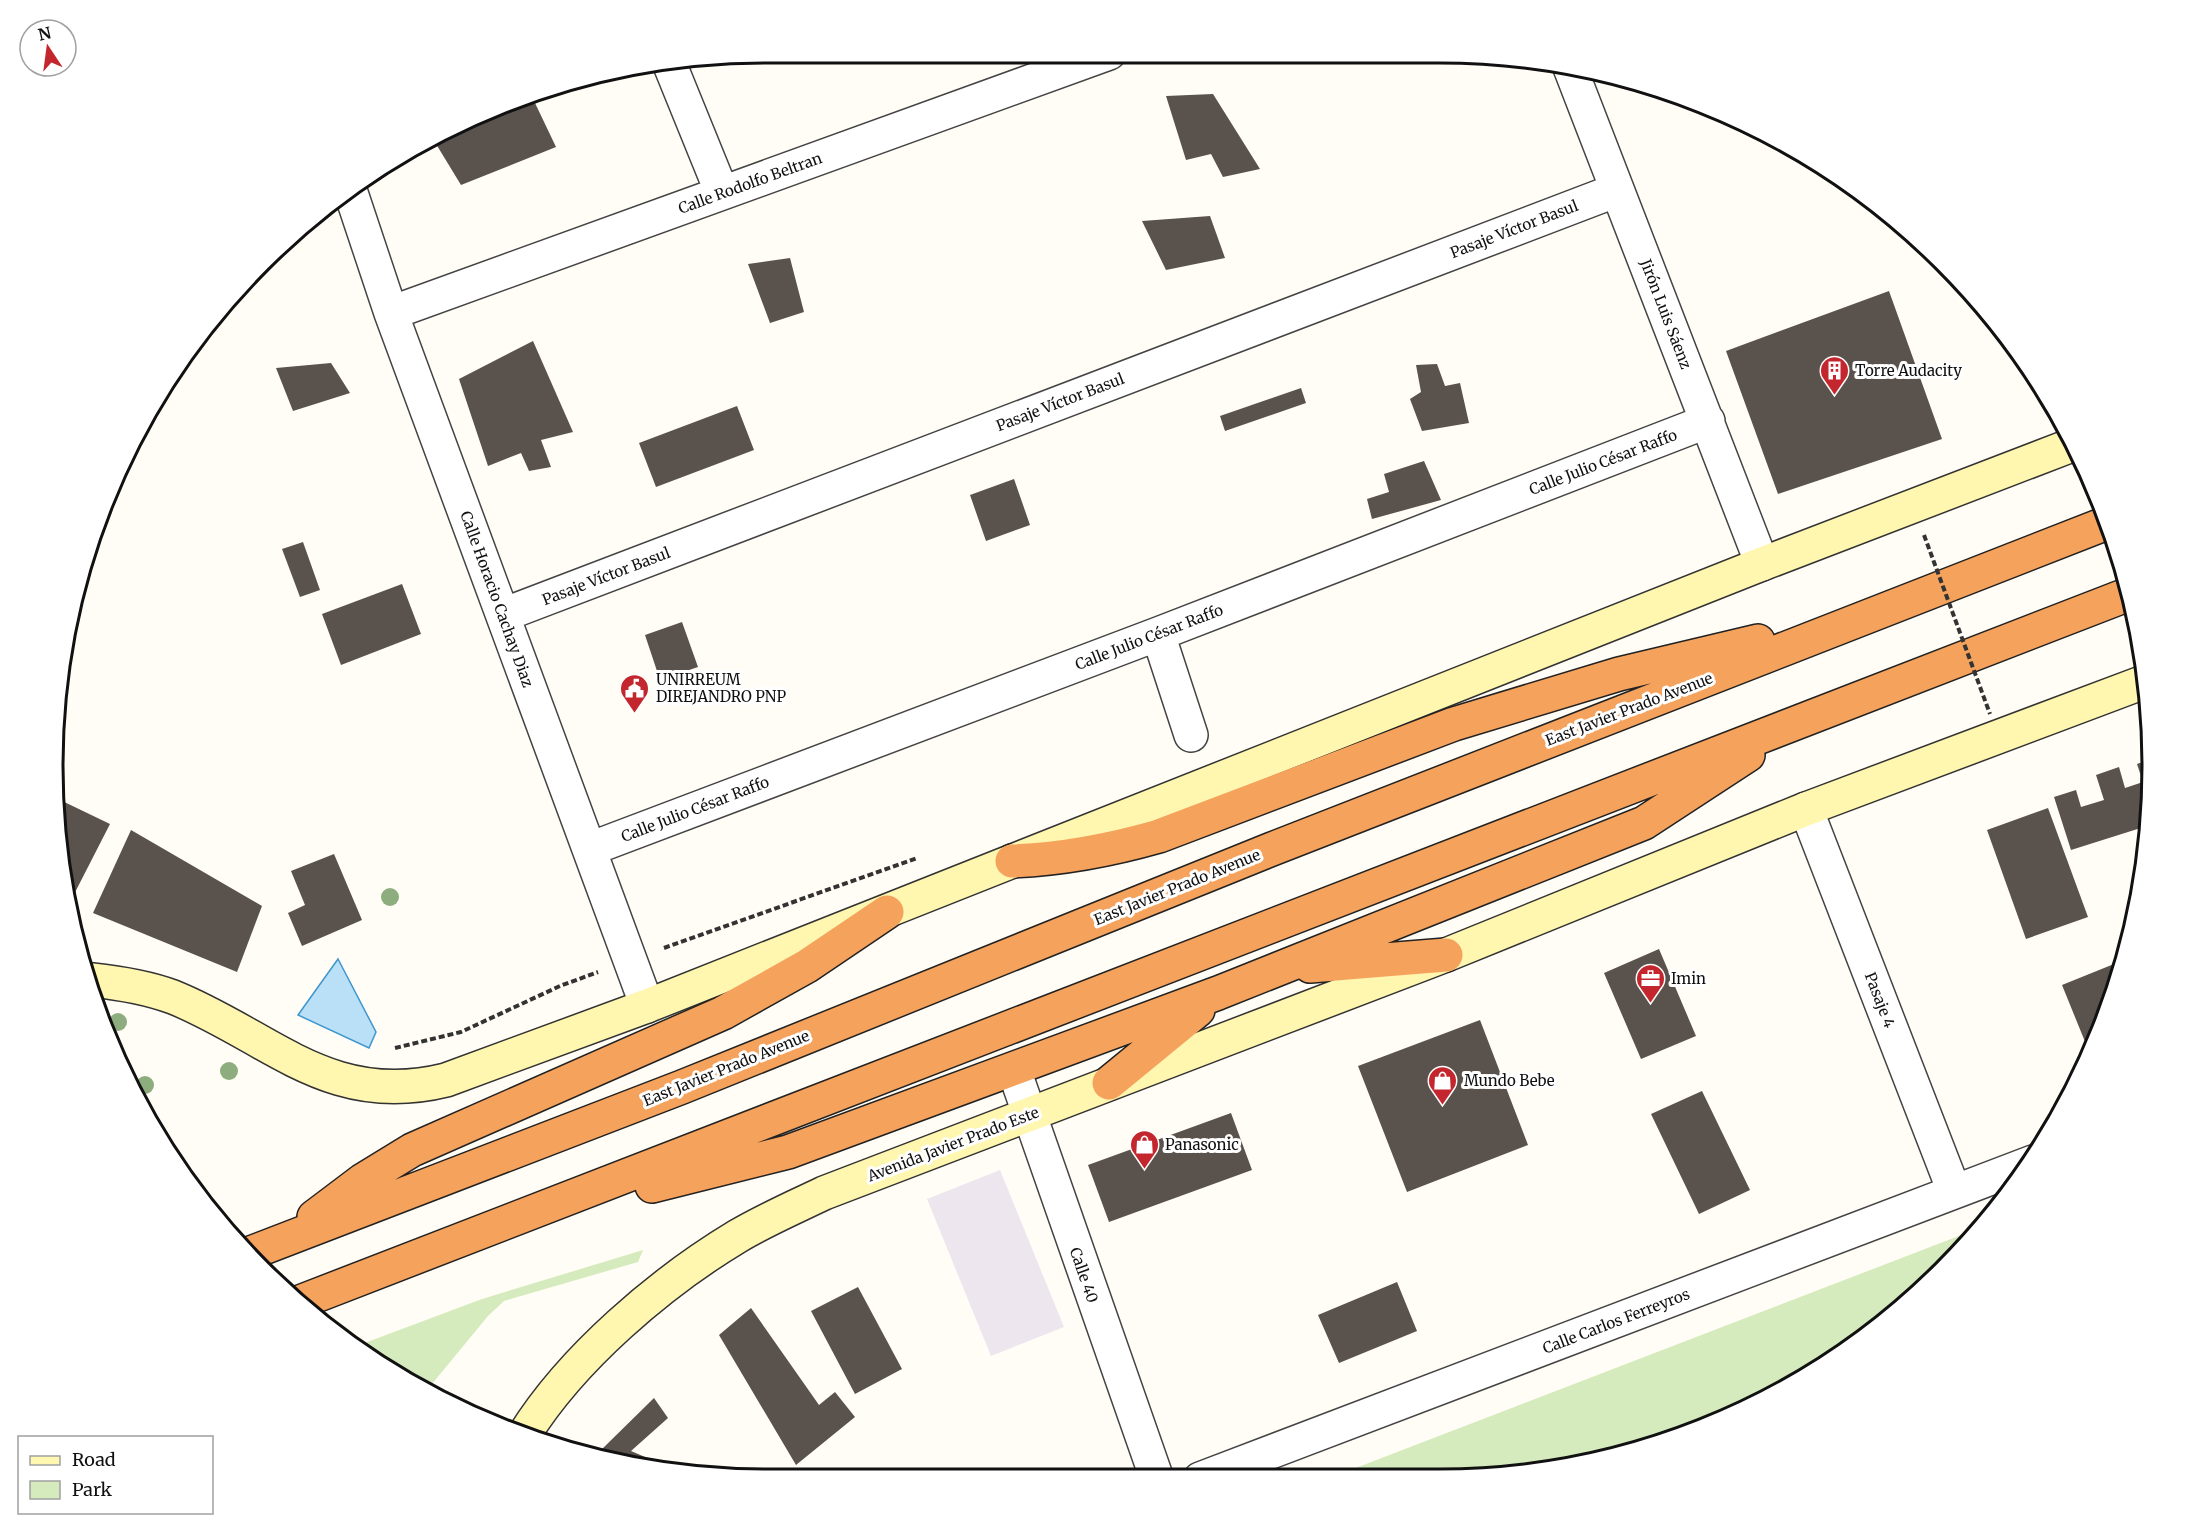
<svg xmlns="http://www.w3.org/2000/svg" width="2205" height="1532" font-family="Merriweather,serif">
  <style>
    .industrial { fill: #eee6ef }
    .green { fill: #d5ebbd }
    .water { fill: #b9e0f7; stroke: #3f96cf; stroke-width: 1.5 }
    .building { fill: #5a524d }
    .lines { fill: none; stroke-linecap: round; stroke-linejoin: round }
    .street-casing { stroke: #444; stroke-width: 36 }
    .secondary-casing { stroke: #333; stroke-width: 36 }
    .highway-casing { stroke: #222; stroke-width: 36 }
    .path { stroke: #333; stroke-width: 4; stroke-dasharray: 6 3; stroke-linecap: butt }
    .street { stroke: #fff; stroke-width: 33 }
    .secondary { stroke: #fff6b0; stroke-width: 33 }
    .highway { stroke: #f5a25d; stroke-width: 33 }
    .path-bridge { stroke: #333; stroke-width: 4; stroke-dasharray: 6 3; stroke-linecap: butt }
    .tree { fill: #8dad7f }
    .labels { text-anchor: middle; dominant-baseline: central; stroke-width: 6; stroke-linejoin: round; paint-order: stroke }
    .street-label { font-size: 15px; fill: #111; stroke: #fff }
    .poi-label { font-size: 15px; fill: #111; stroke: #fff; text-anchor: start }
    .rim { fill: none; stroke: #111; stroke-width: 3 }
  </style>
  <rect width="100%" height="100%" fill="#fffdf5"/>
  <path class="industrial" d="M 1000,1170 L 1064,1327 L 991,1356 L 927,1199 Z"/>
  <path class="green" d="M 1977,1229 L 1943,1271 L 1836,1359 L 1755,1406 L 1578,1466 L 1439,1479 L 1327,1479 Z
    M 643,1250 L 638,1262 L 504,1301 L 488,1316 L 427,1390 L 369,1359 L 354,1347 L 482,1299 Z"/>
  <path class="water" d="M 338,959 L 376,1032 L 369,1048 L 298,1015 Z"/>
  <path class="building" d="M 1213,94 L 1260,169 L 1223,177 L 1211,154 L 1186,160 L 1166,96 Z
    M 535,103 L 556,147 L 461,185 L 433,139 L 479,114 Z
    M 1210,216 L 1225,258 L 1166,270 L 1142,221 Z
    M 790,258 L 804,312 L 770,323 L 748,264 Z
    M 1889,291 L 1942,439 L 1778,494 L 1726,351 Z
    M 533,341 L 573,432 L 541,440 L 551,467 L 529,471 L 521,453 L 488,466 L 459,379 Z
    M 331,363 L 350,393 L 293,411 L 276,368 Z
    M 1437,364 L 1445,386 L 1460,383 L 1469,423 L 1422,431 L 1410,399 L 1421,392 L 1416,365 Z
    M 1301,388 L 1306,403 L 1225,431 L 1220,416 Z
    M 737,406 L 754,450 L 656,487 L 639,443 Z
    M 1424,461 L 1441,500 L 1372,519 L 1367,499 L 1389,492 L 1384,474 Z
    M 1014,479 L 1030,525 L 986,541 L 970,495 Z
    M 303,542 L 320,590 L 300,597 L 282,549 Z
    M 402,584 L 421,634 L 341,665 L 322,614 Z
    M 682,622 L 698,667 L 660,680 L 645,635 Z
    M 2151,759 L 2152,766 L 2147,826 L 2071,850 L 2054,797 L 2076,790 L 2081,807 L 2104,800 L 2096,775 L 2119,767 L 2125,788 L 2143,782 L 2137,764 Z
    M 56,798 L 110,824 L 67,908 L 66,905 Z
    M 2048,808 L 2088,917 L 2026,939 L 1987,830 Z
    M 131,830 L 262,906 L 237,972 L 93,913 Z
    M 334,854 L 362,920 L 302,946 L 288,913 L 305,905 L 291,871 Z
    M 1659,949 L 1696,1036 L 1641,1059 L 1604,973 Z
    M 2114,964 L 2118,973 L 2098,1039 L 2090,1054 L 2062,985 Z
    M 1480,1020 L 1528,1145 L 1407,1192 L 1358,1066 Z
    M 1702,1091 L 1750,1190 L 1699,1214 L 1651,1114 Z
    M 1231,1113 L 1252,1170 L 1109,1222 L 1088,1165 Z
    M 1397,1282 L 1417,1331 L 1339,1363 L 1318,1315 Z
    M 858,1287 L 902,1369 L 855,1394 L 811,1311 Z
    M 751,1308 L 819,1405 L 835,1392 L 855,1417 L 796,1465 L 719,1335 Z
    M 654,1398 L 668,1418 L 631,1451 L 678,1471 L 626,1466 L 605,1459 L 598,1453 Z"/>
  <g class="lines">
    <defs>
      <path id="street" d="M 670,65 L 722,193
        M 1569,65 L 1762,564
        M 350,190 L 391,313 L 647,1006
        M 391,313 L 1109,53
        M 503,615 L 1617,190
        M 1158,634 L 1191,735
        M 1806,809 L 1954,1191
        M 590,849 L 1158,634 L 1708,421
        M 1014,1070 L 1157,1479
        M 1200,1479 L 2033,1162"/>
      <path id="secondary" d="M 92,980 C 120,983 146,987 173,997 C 270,1036 329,1109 446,1080 L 647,1006 L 1762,564 L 2072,445
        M 524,1435 C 572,1358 660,1283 738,1236 C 765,1220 795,1207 824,1193 L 1446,955 L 1806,809 L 2144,682"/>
      <path id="highway" d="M 1012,861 C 1063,859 1110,850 1159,836 L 1454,724 L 1619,674 L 1758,641
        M 1310,966 L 1446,955
        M 1109,1083 L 1198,1010
        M 652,1186 L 788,1152 L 1218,993 L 1644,823 L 1748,755
        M 314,1217 L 363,1180 L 412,1150 L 723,1013 L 807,966 L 887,912
        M 248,1254 L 682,1087 L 1272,849 L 2107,523
        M 300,1302 L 2129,594"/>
    </defs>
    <use href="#street" class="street-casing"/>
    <use href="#secondary" class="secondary-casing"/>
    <use href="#highway" class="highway-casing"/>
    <path class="path" d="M 664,948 L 917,858
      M 395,1048 L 461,1032 L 560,986 L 598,972"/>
    <use href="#street" class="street"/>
    <use href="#secondary" class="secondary"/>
    <use href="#highway" class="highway"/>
    <path class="path-bridge" d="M 1924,535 L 1990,714"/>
  </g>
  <g class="tree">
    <circle cx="390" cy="897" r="9"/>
    <circle cx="118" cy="1022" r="9"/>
    <circle cx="229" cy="1071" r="9"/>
    <circle cx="145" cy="1085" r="9"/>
  </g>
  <defs>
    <symbol id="building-pin" viewBox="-11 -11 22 30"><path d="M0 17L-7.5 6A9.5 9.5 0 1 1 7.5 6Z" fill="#c4262e" stroke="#fff"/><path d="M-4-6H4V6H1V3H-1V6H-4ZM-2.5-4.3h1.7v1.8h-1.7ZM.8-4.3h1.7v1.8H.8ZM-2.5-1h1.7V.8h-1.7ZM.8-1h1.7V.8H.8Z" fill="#fff"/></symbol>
    <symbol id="civic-pin" viewBox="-11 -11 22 30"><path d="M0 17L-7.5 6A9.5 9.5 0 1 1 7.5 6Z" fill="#c4262e" stroke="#fff"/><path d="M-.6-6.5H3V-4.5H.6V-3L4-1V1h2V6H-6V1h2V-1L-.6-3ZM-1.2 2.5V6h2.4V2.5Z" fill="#fff"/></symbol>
    <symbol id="office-pin" viewBox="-11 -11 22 30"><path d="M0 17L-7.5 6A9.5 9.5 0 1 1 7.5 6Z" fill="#c4262e" stroke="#fff"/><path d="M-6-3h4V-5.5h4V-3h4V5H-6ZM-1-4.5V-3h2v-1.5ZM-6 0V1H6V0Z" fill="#fff"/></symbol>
    <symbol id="shop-pin" viewBox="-11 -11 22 30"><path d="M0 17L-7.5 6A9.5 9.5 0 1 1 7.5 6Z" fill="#c4262e" stroke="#fff"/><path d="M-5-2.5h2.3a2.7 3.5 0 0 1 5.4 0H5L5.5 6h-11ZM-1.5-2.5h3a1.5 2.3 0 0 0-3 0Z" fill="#fff"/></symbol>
  </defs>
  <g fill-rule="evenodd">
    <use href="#building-pin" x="1818" y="354" width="33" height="45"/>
    <use href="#civic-pin" x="618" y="672" width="33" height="45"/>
    <use href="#office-pin" x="1634" y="962" width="33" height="45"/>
    <use href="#shop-pin" x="1426" y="1064" width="33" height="45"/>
    <use href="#shop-pin" x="1128" y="1128" width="33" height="45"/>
  </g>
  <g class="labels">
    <g class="street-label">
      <text transform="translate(750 183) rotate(-20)">Calle Rodolfo Beltran</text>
      <text transform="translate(1514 229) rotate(-21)">Pasaje Víctor Basul</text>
      <text transform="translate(1666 314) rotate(69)">Jirón Luis Sáenz</text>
      <text transform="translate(1060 402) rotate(-21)">Pasaje Víctor Basul</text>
      <text transform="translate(1603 462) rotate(-21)">Calle Julio César Raffo</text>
      <text transform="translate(606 576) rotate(-21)">Pasaje Víctor Basul</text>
      <text transform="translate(497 599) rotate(70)">Calle Horacio Cachay Diaz</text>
      <text transform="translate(1149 637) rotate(-21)">Calle Julio César Raffo</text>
      <text transform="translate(1629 709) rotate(-21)">East Javier Prado Avenue</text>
      <text transform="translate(695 809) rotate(-21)">Calle Julio César Raffo</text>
      <text transform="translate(1177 887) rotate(-22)">East Javier Prado Avenue</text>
      <text transform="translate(1880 1000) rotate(69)">Pasaje 4</text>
      <text transform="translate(726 1068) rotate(-22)">East Javier Prado Avenue</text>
      <text transform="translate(953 1144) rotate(-21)">Avenida Javier Prado Este</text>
      <text transform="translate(1084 1275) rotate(71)">Calle 40</text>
      <text transform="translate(1616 1321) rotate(-21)">Calle Carlos Ferreyros</text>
    </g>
    <g class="poi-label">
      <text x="1855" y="370">Torre Audacity</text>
      <text x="656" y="679">UNIRREUM<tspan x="656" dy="17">DIREJANDRO PNP</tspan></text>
      <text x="1671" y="978">Imin</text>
      <text x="1464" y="1080">Mundo Bebe</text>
      <text x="1165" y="1144">Panasonic</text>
    </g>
  </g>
  <path d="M0 0H2205V1532H0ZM766 63H1439A703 703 0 0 1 2142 766V766A703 703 0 0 1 1439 1469H766A703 703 0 0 1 63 766V766A703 703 0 0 1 766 63Z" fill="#fff" fill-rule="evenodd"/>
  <path class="rim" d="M766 63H1439A703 703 0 0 1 2142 766V766A703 703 0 0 1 1439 1469H766A703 703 0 0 1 63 766V766A703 703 0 0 1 766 63Z"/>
  <rect x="18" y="1436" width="195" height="78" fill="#ffffff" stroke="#a0a0a0" stroke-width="1.5"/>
  <rect x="30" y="1456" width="30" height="9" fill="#fff6b0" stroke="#a0a0a0" stroke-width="1.5"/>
  <text x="72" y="1466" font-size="18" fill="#111111">Road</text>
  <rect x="30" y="1481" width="30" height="18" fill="#d5ebbd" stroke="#a0a0a0" stroke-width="1.5"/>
  <text x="72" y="1496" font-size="18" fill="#111111">Park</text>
  <g transform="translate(48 48) rotate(347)"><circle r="28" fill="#ffffff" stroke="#a0a0a0" stroke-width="1.5"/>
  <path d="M0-4.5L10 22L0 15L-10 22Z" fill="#c4262e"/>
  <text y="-9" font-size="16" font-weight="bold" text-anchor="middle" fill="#111111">N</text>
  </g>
</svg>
